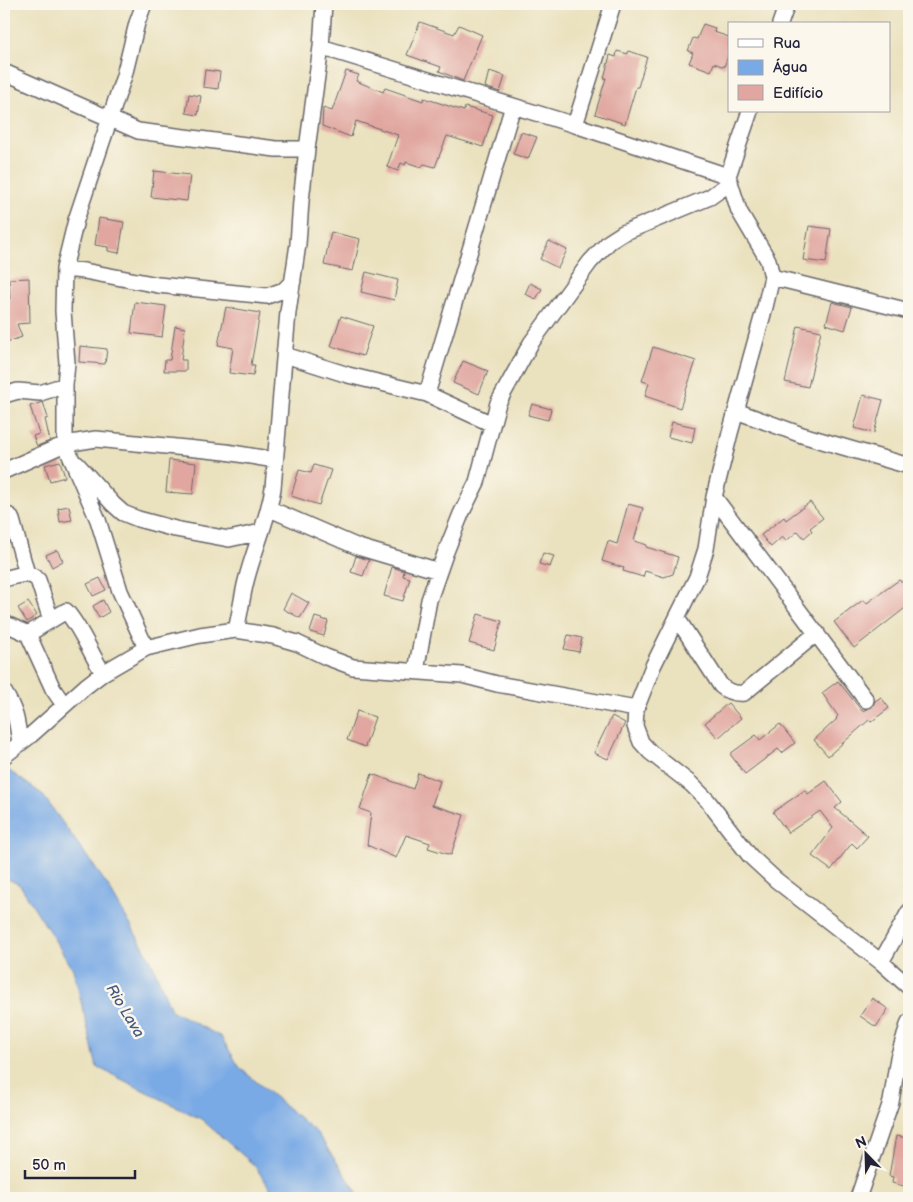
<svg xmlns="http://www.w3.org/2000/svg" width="913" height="1202" font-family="'Balsamiq Sans',sans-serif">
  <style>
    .water { fill: #7aaae5; stroke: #4e6690 }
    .building { fill: #e0a69f }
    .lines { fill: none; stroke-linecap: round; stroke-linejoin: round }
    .minor-casing { stroke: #686569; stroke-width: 18 }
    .minor { stroke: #fff; stroke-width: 15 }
    .labels { text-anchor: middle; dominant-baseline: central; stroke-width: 5; stroke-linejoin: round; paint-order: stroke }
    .water-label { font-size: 15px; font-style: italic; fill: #45587f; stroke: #fbf7ec }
  </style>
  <rect width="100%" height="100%" fill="#fbf7ec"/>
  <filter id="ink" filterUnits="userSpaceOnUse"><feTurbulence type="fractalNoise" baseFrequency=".02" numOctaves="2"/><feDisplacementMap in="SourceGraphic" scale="10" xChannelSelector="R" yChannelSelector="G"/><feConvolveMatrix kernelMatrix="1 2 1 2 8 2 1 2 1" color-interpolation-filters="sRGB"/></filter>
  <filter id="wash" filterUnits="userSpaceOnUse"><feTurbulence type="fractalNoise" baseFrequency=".0096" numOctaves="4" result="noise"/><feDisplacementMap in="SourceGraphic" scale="20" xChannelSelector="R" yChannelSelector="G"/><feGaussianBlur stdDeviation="1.12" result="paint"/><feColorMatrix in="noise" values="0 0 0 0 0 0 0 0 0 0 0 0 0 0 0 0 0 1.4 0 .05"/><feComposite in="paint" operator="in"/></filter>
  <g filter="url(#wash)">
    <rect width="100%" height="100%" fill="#eae1be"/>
    <path class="water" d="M 4,767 L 42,794 L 106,883 L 151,960 L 171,1010 L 221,1037 L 240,1068 L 317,1133 L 361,1198 L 277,1198 L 254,1165 L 201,1119 L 97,1067 L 73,969 L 20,885 L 4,877 Z"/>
    <g id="blocks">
      <path class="building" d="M 420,22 L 454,34 L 459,25 L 482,35 L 463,81 L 439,71 L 441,67 L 407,55 Z
        M 703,24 L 715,28 L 714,32 L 729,37 L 729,53 L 724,67 L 714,63 L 711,71 L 689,63 L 693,53 L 688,51 L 693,38 L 697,39 Z
        M 617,51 L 628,54 L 628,51 L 647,57 L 638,87 L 636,87 L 625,124 L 595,114 L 606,78 L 604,78 L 610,55 L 616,57 Z
        M 205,70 L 220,72 L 218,89 L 203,87 Z
        M 346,71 L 359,75 L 356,81 L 383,92 L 385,88 L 423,101 L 424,98 L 464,111 L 465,107 L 493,115 L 483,147 L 447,136 L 435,167 L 424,164 L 421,167 L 406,162 L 405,165 L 401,163 L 398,171 L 387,167 L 398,135 L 356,121 L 351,137 L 322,126 L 323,108 L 332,111 Z
        M 489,71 L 505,76 L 500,92 L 485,87 Z
        M 189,94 L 201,96 L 198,115 L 186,113 Z
        M 521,132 L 537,137 L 528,159 L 513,154 Z
        M 154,171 L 190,175 L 187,201 L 151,197 Z
        M 99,218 L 124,222 L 119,253 L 108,251 L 108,247 L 95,245 Z
        M 809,226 L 831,229 L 826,263 L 803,260 Z
        M 331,232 L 360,239 L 353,271 L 324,265 Z
        M 549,241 L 567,250 L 558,268 L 540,259 Z
        M 366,272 L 398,280 L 394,300 L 361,292 Z
        M 29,278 L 30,323 L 17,324 L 22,337 L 4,343 L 4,300 L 10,299 L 9,279 Z
        M 530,283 L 542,289 L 536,299 L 525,294 Z
        M 135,302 L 166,306 L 162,337 L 131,333 Z
        M 832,302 L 852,307 L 845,330 L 826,324 Z
        M 226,307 L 260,313 L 251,365 L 255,365 L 253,376 L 229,373 L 233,348 L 218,345 Z
        M 341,316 L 373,326 L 363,356 L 331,346 Z
        M 175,326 L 185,328 L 181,360 L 186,360 L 186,371 L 164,371 L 165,360 L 170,360 Z
        M 798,326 L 821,331 L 808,387 L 785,382 Z
        M 80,346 L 107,349 L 105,364 L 79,362 Z
        M 653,347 L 696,361 L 680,408 L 645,396 L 649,383 L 642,381 Z
        M 463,361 L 488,371 L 479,394 L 453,383 Z
        M 863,395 L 883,400 L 874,433 L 854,428 Z
        M 43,402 L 48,418 L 45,419 L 50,441 L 37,446 L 33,436 L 39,434 L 30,406 Z
        M 532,404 L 551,409 L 548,420 L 528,415 Z
        M 672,422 L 695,427 L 692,443 L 668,437 Z
        M 169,460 L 196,463 L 193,494 L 166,492 Z
        M 60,461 L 65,477 L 50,481 L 45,465 Z
        M 314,465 L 331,470 L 319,505 L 291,496 L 299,470 L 311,473 Z
        M 810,502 L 823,518 L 810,528 L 812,531 L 804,538 L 798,531 L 786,541 L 782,537 L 771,547 L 761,535 L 784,517 L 786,520 Z
        M 628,504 L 643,508 L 634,541 L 647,545 L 646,547 L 678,557 L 673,574 L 664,577 L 645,571 L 643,577 L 623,571 L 624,568 L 602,561 L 608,541 L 617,544 Z
        M 69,506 L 72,520 L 60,522 L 58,508 Z
        M 57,550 L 63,561 L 52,567 L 46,555 Z
        M 543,553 L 554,556 L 550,567 L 539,564 Z
        M 356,556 L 369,560 L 363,576 L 351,572 Z
        M 392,567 L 404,571 L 403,576 L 410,578 L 403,601 L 384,596 Z
        M 909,577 L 909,605 L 854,648 L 834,622 L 863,600 L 867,603 L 899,580 L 902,582 Z
        M 100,578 L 106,590 L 93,596 L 87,584 Z
        M 291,593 L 309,603 L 300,618 L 283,609 Z
        M 103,600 L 109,612 L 99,618 L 93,606 Z
        M 28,602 L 37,615 L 27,622 L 18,608 Z
        M 478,614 L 502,621 L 494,650 L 469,643 Z
        M 315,617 L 328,621 L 324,636 L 310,632 Z
        M 568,635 L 582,638 L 579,652 L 564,649 Z
        M 838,681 L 862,711 L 872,707 L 875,701 L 881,697 L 889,708 L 871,722 L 869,720 L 828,756 L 814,740 L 837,719 L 836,718 L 838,716 L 822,693 Z
        M 728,703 L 741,718 L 718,738 L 705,723 Z
        M 357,711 L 375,717 L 365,747 L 347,740 Z
        M 612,716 L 625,723 L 608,759 L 594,753 Z
        M 780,724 L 795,743 L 782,753 L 778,749 L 745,774 L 730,754 L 756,735 L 760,740 Z
        M 418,773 L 440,781 L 432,805 L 464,815 L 451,855 L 428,848 L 430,843 L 406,835 L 396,858 L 367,845 L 371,813 L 360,809 L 372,774 L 413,789 Z
        M 826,781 L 842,802 L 835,808 L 868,836 L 857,848 L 852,843 L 831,870 L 812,856 L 833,828 L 820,811 L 788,833 L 773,812 L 805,790 L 808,794 Z
        M 872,998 L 888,1009 L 876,1027 L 860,1016 Z
        M 896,1136 L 909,1138 L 909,1181 L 908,1187 L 892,1183 L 893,1177 L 889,1176 Z"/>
    </g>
  </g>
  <g filter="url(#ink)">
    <use href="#blocks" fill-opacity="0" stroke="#686569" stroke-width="1"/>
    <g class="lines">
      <defs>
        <path id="minor" d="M 144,4 L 137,23 L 124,76 L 76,220 L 64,269 L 63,311 L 67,363 L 65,385 L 65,444 L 98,520 L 120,591 L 146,648
          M 780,24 L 787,4
          M 321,47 L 575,125 L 728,176
          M 4,72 L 138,131 L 276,149 L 307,149
          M 750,111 L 728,176 L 739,211 L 768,260 L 772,277 L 765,307 L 730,433 L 714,497 L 706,549 L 697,577 L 653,666 L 636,709 L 635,726 L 641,742 L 650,752 L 691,784 L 707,800 L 750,856 L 776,880 L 881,962 L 909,987
          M 575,125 L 613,4
          M 64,269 L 84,271 L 158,285 L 267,296 L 284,290 L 293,281
          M 772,277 L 909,311
          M 285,355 L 348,375 L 427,394 L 492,424
          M 427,394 L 513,106
          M 4,395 L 18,391 L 40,393 L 65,385
          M 736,411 L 802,435 L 909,466
          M 77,464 L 113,504 L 123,513 L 138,519 L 175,529 L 229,539 L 261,532
          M 4,471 L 65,444 L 96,439 L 226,452 L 275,460
          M 714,497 L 866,700
          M 270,509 L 358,547 L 439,571
          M 4,514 L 10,516 L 12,520 L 27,574
          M 4,579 C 16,576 29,570 38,580 L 51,620
          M 677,618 L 721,686 C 728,692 734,694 744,693 L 817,633
          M 4,623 L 28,634 L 53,689 L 64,705
          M 236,630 C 240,614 242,597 246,581 C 254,549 268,520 273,488 L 288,312 L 298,244 L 301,201 L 307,149 L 321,47 L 324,4
          M 28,634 L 66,611 C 82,629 90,653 103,673
          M 416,671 L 429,600 L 445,554 L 461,514 L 477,482 L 498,403 L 531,343 L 590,262 L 609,242 L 623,233 L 710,197 L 730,183
          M 4,692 C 16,711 17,721 20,743
          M 4,756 L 31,735 L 86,686 L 103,673 L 146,648 L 200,635 L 236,630 L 273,636 L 297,643 L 326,657 L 353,667 L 462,675 L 497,684 L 636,709
          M 881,962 L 909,912
          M 858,1198 L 891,1102 L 898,1058 L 909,1022"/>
      </defs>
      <use href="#minor" class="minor-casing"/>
      <use href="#minor" class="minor"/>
    </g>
  </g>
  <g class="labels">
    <g class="water-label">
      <text transform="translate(125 1011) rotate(59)">Rio Lava</text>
    </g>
  </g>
  <rect width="913" height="1202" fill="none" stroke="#fbf7ec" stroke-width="20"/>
  <rect x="728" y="22" width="162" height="90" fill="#fbf7ec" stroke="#a4a2a5"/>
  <rect x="738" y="39" width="25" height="8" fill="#ffffff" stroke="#a4a2a5"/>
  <text x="773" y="48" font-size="15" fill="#22223b">Rua</text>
  <rect x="738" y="60" width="25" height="15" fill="#7aaae5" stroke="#a4a2a5"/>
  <text x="773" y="72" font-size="15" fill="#22223b">Água</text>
  <rect x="738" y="85" width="25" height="15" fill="#e0a69f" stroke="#a4a2a5"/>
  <text x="773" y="98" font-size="15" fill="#22223b">Edifício</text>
  <g transform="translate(866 1154) rotate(337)" stroke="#fbf7ec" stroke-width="4" paint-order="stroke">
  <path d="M0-4L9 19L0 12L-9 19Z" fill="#22223b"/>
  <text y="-8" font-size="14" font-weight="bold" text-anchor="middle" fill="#22223b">N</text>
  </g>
  <path d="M25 1170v8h110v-8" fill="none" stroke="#22223b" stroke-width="2.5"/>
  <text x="32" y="1170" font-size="15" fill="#22223b" stroke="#fbf7ec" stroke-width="4" paint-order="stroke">50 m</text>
</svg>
